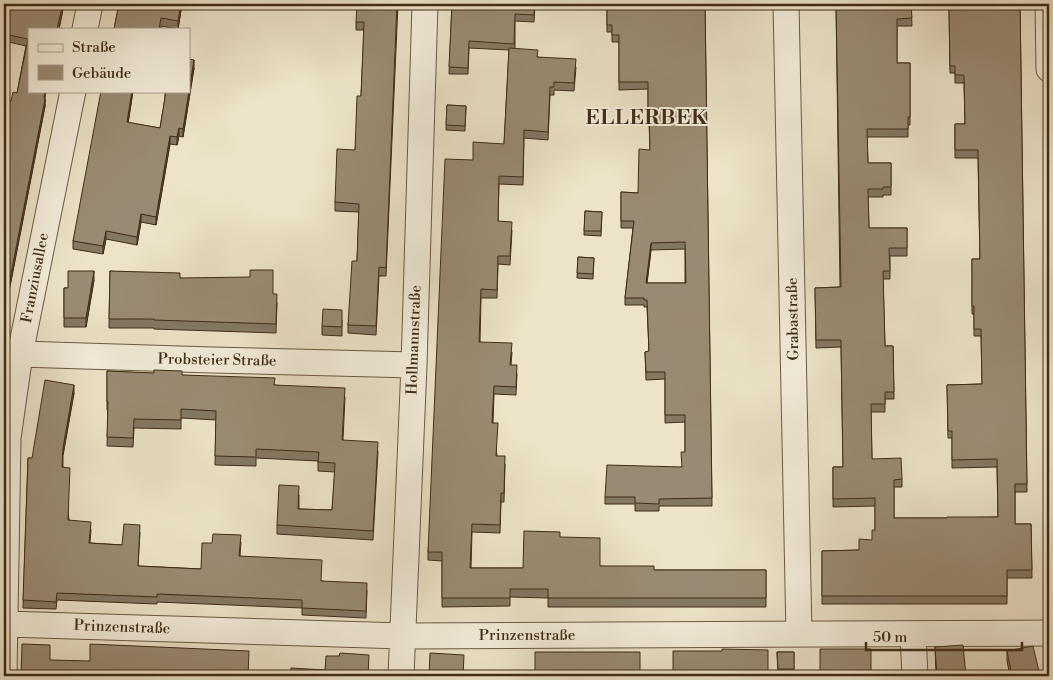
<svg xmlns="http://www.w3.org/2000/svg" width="1053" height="680" font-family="'Libre Bodoni',serif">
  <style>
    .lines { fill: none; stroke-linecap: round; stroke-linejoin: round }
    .minor-casing { stroke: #6b5a43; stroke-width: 27 }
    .minor { stroke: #f3eddb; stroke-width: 25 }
    .wall { fill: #847863; stroke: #402c17; fill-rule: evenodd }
    .shaded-wall { fill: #6b6150; stroke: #402c17 }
    .building { fill: #998b73; stroke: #402c17; fill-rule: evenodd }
    .labels { text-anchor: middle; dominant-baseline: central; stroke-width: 4; stroke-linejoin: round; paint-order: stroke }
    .street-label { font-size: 15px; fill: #402c17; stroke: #f3eddb }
    .district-label { font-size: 20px; font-weight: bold; letter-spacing: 1px; fill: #402c17; stroke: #f3eddb }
  </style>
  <rect width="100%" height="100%" fill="#ece3c8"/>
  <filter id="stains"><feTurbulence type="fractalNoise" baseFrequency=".004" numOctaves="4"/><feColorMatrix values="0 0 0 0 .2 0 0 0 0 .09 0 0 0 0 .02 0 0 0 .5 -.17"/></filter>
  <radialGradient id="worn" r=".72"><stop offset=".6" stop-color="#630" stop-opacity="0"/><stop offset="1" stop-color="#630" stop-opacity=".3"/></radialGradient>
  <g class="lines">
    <defs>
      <path id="minor" d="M 786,4 L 799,634
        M 1048,4 L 1049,69
        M 85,29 L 90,4
        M 20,354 L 212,360 L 414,365
        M 5,624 L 403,636 L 1049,633
        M 913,634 L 915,676
        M 4,676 L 8,438 L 20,354 L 73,91
        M 401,676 L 414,365 L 425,4"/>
    </defs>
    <use href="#minor" class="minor-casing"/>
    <use href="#minor" class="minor"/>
  </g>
  <path class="wall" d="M 9,4 L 64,4 L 59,29 L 29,29 L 29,91 L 46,91 L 45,99 L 45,106 L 4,317 L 4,100 L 11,101 L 17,93 L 26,46 L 4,41 L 4,26 Z
    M 119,4 L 182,4 L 178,29 L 161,26 L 161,29 L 114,29 Z
    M 398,4 L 386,276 L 379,276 L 376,335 L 348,333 L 348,325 L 357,261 L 359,212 L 335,211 L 335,202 L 355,150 L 361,96 L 364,30 L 356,30 L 356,22 Z
    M 452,4 L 535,4 L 534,22 L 515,21 L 515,49 L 538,57 L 576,67 L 574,91 L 554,90 L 554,95 L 550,95 L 548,140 L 524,138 L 523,185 L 499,184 L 498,221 L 512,230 L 510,265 L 498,264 L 497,298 L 481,298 L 480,342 L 512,352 L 511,365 L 517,374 L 516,395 L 494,394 L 493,423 L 497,456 L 505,464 L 504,502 L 501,502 L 500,533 L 472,532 L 471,568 L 523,568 L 560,537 L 600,566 L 654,570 L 766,570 L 766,607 L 548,607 L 548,598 L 510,597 L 510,606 L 442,607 L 442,561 L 428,560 L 428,552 L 473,160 L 504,144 L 509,50 L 469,48 L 468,74 L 449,74 Z
    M 607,4 L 705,4 L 712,506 L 659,506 L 659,511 L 635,511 L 635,504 L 605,504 L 605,497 L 682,467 L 685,452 L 685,422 L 665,423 L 665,379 L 646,380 L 645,352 L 649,351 L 647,307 L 644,307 L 644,305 L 625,305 L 625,298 L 633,228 L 621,228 L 621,192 L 638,193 L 650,150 L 649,121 L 648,121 L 648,89 L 619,90 L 619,42 L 612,42 L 612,32 L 607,32 ZM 685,249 L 685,283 L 647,283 L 651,250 Z
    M 836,4 L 911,4 L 912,26 L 897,26 L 897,63 L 910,63 L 910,125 L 908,125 L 908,137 L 867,137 L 868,163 L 891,163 L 891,195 L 883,195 L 883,197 L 868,197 L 869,228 L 907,228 L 907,256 L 890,256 L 890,279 L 883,279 L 885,346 L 893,346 L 894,399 L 885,399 L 885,412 L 871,412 L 872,459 L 902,479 L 902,487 L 894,487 L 894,518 L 947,518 L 998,517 L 997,467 L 952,468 L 952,438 L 948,438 L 947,385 L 982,384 L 981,336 L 974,336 L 974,314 L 972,314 L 972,259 L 980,259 L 978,158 L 955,158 L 955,124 L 965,124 L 964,83 L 955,83 L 955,73 L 950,73 L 949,8 L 1020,4 L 1027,492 L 1015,492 L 1015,524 L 1031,524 L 1032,578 L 1007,578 L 1007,604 L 822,604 L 822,551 L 859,550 L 872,540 L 875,530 L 875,506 L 833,507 L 833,467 L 843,467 L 841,347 L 816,348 L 815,288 L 840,287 Z
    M 194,68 L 183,137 L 179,136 L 177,145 L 170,144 L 156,225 L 141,222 L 137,245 L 106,239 L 103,254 L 73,249 L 73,241 L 133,91 L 128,123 L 160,128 L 165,99 L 165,91 L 189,91 Z
    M 447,105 L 466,106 L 465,131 L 446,130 Z
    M 585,211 L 602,212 L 601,236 L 584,235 Z
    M 578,257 L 594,258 L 593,279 L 577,278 Z
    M 110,271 L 180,278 L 273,294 L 277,303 L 276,333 L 154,329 L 154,328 L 109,328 Z
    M 94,280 L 86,327 L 64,327 L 64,288 L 68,288 Z
    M 342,320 L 342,336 L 322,335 L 322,326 Z
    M 107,371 L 182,375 L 275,385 L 345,397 L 343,440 L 378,451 L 373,540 L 277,534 L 277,525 L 299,495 L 299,509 L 332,510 L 335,472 L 318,471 L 318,461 L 256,458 L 256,466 L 215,465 L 216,420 L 181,418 L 181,429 L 134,428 L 133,447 L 107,446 L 108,410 L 107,410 Z
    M 74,393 L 63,455 L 63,467 L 69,520 L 91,529 L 90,543 L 122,545 L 140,532 L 138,566 L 201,569 L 241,542 L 240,556 L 322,581 L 367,590 L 366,618 L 302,615 L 302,608 L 157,602 L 157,604 L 57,600 L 56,609 L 23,608 L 28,458 L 32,458 Z
    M 935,647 L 966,676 L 936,676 Z
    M 1007,651 L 1040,676 L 1010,676 L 1007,661 Z
    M 777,652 L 794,652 L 794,674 L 778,674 Z"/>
  <path class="shaded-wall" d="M 63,4 L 64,4 L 59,29 L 57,29 Z
    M 181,4 L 182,4 L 178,29 L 178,21 Z
    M 194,60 L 194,68 L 183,137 L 183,129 Z
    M 132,91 L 133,91 L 127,130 L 127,122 Z
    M 45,99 L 45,106 L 4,317 L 4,310 Z
    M 179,128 L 179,136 L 177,145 L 177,137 Z
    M 170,136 L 170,144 L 156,225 L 156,217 Z
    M 141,214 L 141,222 L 137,245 L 137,237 Z
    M 106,231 L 106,239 L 103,254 L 103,246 Z
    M 651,243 L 651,250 L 646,290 L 646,283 Z
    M 94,271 L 94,280 L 86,327 L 86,318 Z
    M 74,385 L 74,393 L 63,455 L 63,448 Z"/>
  <path class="building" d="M 9,4 L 63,4 L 57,29 L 29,29 L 29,91 L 45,91 L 44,98 L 45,99 L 4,310 L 4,100 L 11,101 L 13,92 L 17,93 L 28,39 L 4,34 L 4,26 Z
    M 119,4 L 181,4 L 178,21 L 161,18 L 159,29 L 114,29 Z
    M 357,4 L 397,4 L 386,268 L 379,267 L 376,326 L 348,325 L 352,261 L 357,261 L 359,204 L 335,202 L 337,149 L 355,150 L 357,96 L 361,96 L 364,22 L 356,22 Z
    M 452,4 L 535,4 L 534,15 L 515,14 L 514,44 L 469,41 L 468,68 L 449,67 Z
    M 607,4 L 705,4 L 712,498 L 659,499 L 659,504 L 635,503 L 635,497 L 605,497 L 607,465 L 682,467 L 681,452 L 685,452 L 685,415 L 665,415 L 665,372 L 646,372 L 645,352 L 649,351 L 647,300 L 644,300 L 644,298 L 625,298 L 634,221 L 621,221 L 621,192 L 638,193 L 639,149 L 650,150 L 649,114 L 648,114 L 648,82 L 619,82 L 619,35 L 612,35 L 612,25 L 607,25 ZM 685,242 L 686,283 L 646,283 L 651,243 Z
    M 836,4 L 911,4 L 912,18 L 897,19 L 897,63 L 910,63 L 910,117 L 908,117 L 908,129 L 867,129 L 868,163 L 891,163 L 891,187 L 883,187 L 883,189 L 868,189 L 869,228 L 907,228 L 907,248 L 889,248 L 890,271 L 883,271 L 885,346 L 893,346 L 894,392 L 885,392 L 885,404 L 871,404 L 872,459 L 901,458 L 902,479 L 894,480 L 894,518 L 947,518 L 947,517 L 998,517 L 997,459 L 952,460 L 952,431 L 948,431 L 947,385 L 982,384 L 981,329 L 974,329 L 974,306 L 972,306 L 972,259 L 980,259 L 978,150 L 955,150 L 955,124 L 965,124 L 964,75 L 955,75 L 955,66 L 950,66 L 949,8 L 960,8 L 960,4 L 1020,4 L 1027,484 L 1015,484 L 1015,524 L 1031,524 L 1032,570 L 1007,570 L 1007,596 L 822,596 L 822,551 L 859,550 L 859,539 L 872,540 L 872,530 L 875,530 L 875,498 L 833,499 L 833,467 L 843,467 L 841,340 L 816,340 L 815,288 L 841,287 Z
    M 509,48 L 538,50 L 537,57 L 576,59 L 574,83 L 554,82 L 554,87 L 550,87 L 548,132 L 524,130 L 523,177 L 499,176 L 498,221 L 512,222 L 510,256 L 498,256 L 497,290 L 481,289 L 479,342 L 512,343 L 510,365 L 517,365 L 516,387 L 494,386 L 492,423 L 498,423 L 496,456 L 505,456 L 504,493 L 501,493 L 500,525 L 472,524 L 470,568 L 523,568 L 524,531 L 560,532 L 560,537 L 600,538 L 600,566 L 654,566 L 654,570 L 766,570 L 766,598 L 548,598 L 548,589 L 510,589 L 510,598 L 442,598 L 442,552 L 428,552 L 445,159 L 473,160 L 473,142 L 504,144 Z
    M 189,59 L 194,60 L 189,90 Z
    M 101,91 L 132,91 L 127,122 L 160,128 L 166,91 L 189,91 L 183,129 L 179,128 L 177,137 L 170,136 L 156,217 L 141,214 L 137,237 L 106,231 L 103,246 L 73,241 Z
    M 447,105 L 466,106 L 465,126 L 446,125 Z
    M 585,211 L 602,212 L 601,231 L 584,231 Z
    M 578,257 L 594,258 L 593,274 L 577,273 Z
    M 250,270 L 273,270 L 273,294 L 277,294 L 276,324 L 154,320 L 154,319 L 109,319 L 110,271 L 180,273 L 180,278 L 250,277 Z
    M 68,271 L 94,271 L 86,318 L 64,318 L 64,288 L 68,288 Z
    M 323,309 L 342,310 L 342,327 L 322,326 Z
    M 154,370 L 182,371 L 182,375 L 275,378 L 274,385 L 345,388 L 342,440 L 378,442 L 373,531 L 277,525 L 279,485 L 299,486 L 298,509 L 332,510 L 335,463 L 318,462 L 319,452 L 256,449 L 256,457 L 215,456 L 216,411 L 181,409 L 181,420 L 134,419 L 133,438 L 107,437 L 108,401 L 107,401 L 107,371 L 154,373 Z
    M 45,380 L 74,385 L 63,448 L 62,467 L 70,468 L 68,520 L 91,522 L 89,543 L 122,545 L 124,524 L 140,525 L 138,566 L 201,569 L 202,543 L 212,543 L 213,534 L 241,535 L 239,556 L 322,560 L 321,581 L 367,583 L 366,611 L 302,608 L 302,600 L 157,594 L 157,597 L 57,593 L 56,602 L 23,600 L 28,458 L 32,458 Z
    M 22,644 L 50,645 L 50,660 L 90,661 L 90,644 L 249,651 L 248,676 L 21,676 Z
    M 963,645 L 966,676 L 937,676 L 935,647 Z
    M 1033,646 L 1040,676 L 1012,676 L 1007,651 Z
    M 722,649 L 768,650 L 768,676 L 673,676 L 673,651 L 722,651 Z
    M 820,649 L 871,649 L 871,676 L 820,676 Z
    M 535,652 L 640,652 L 640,676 L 535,676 Z
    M 777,652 L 794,652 L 794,669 L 778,669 Z
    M 340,653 L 369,655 L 368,676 L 291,676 L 291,668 L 325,670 L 326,656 L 339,656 Z
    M 430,653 L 464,655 L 463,676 L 429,676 Z"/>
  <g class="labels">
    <g class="street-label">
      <text transform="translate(35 278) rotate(-79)">Franziusallee</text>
      <text transform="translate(793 319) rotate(-91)">Grabastraße</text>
      <text transform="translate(414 340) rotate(-88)">Hollmannstraße</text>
      <text transform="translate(217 360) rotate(1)">Probsteier Straße</text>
      <text transform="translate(122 627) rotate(2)">Prinzenstraße</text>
      <text x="527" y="635">Prinzenstraße</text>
    </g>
    <g class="district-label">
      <text x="647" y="118">ELLERBEK</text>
    </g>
  </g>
  <rect width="1053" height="680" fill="none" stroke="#ece3c8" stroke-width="20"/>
  <rect x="5" y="5" width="1043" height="670" fill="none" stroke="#402c17" stroke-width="2.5"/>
  <rect x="10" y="10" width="1033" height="660" fill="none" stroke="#402c17"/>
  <rect x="28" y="28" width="162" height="65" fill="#f3eddb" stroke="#aba08d"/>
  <rect x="38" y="44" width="25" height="8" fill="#f3eddb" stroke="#aba08d"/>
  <text x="72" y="52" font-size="15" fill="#402c17">Straße</text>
  <rect x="38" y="65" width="25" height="15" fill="#998b73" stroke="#aba08d"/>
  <text x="72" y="78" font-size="15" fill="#402c17">Gebäude</text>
  <path d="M866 642v8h156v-8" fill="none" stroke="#402c17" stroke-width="2.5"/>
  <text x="873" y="642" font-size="15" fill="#402c17" stroke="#f3eddb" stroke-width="4" paint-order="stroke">50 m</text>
  <rect width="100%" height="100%" filter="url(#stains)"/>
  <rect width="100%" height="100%" fill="url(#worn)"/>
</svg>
